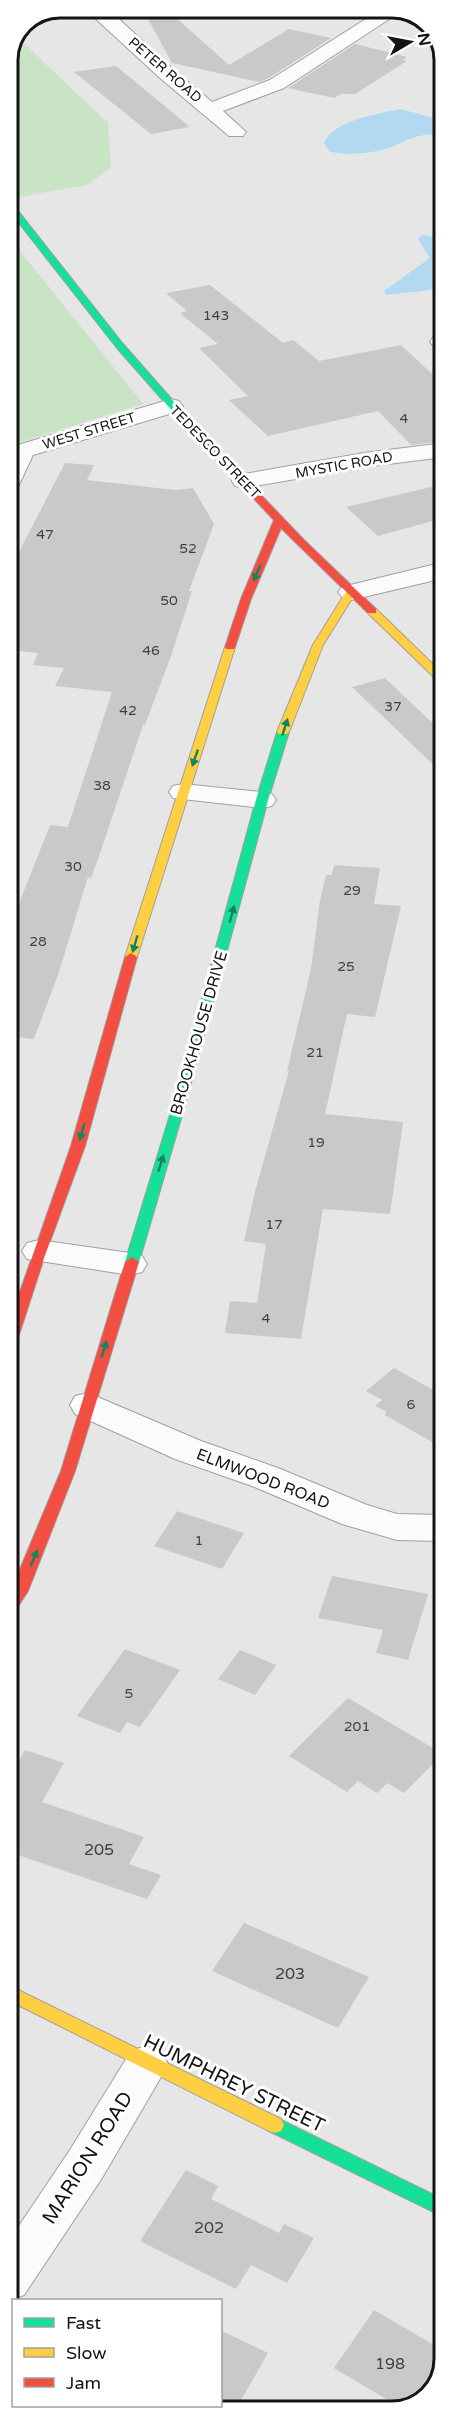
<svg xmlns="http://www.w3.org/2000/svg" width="452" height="2419" font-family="'Varela Round',sans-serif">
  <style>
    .green { fill: #c9e4c5 }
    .water { fill: #b2d9f1 }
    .building { fill: #c9c9c9 }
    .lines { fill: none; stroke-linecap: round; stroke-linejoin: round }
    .street-casing { stroke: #a0a0a1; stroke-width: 2 }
    .fast-casing { stroke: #a0a0a1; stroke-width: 2 }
    .slow-casing { stroke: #a0a0a1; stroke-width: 2 }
    .jam-casing { stroke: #a0a0a1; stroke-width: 2 }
    .street { fill: #fbfbfb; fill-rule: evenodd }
    .fast { fill: #16e098; fill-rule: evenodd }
    .slow { fill: #ffcf43; fill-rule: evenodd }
    .jam { fill: #f24e42; fill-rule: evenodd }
    .oneway { fill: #15845d }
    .labels { text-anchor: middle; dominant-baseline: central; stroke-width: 6; stroke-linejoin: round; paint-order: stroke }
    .far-street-label { font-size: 14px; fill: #141415; stroke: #fff }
    .number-label { font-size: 14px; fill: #414142 }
    .street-label { font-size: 16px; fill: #141415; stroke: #fff }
    .near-number-label { font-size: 16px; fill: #414142 }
    .near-street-label { font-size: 20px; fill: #141415; stroke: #fff }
    .rim { fill: none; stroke: #141415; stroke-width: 3 }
  </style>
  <rect width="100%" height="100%" fill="#e6e6e7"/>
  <path class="green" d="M 17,37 L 108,123 L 111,167 L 87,185 L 8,199 L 8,59 Z
    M 8,236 L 143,404 L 8,446 Z"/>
  <path class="water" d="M 400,109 L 434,118 L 444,116 L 444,136 C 417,130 407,143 382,150 C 366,154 346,155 330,152 L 324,143 C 333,120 379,114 400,109 Z
    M 422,235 L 444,238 L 444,285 L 430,290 L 386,295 L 384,291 L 430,258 L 418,239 Z"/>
  <path class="building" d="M 142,8 L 165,8 L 229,65 L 289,29 L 331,38 L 269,78 L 259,82 L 172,63 Z
    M 355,44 L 407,57 L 403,60 L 407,61 L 355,94 L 341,94 L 334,98 L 288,88 Z
    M 116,66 L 190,127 L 151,134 L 74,72 Z
    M 210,285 L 283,343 L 293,340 L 319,361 L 401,345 L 444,385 L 444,441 L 411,445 L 378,411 L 268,436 L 229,400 L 248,396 L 199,348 L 218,344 L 180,313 L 187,311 L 166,293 Z
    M 65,463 L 94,465 L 87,480 L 175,490 L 193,488 L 214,524 L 189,591 L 192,591 L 171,656 L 145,725 L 143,725 L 98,859 L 91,878 L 88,877 L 58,975 L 34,1039 L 8,1036 L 8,906 L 18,906 L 50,825 L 68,827 L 112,692 L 55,686 L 64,668 L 33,665 L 38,653 L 8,650 L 8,573 Z
    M 444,484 L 444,518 L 378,536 L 346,507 Z
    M 385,678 L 444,734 L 444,775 L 352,687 Z
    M 334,865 L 380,868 L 374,904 L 401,906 L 375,1017 L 347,1014 L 325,1114 L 403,1122 L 390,1214 L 323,1209 L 301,1339 L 225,1333 L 230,1301 L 257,1303 L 266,1244 L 244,1241 L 256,1188 L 289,1071 L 287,1071 L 311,969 L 320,900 L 326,875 L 332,875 Z
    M 394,1368 L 444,1396 L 444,1449 L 385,1415 L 386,1411 L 375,1406 L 382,1400 L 366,1391 Z
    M 177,1511 L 244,1533 L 222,1569 L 154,1546 Z
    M 332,1576 L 428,1594 L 408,1660 L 376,1653 L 383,1630 L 318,1618 Z
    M 125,1649 L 180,1670 L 140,1727 L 127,1722 L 120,1733 L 77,1716 Z
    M 240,1650 L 276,1665 L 255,1695 L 218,1679 Z
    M 348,1698 L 443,1754 L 404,1793 L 387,1783 L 377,1793 L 358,1781 L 347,1792 L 289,1756 Z
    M 25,1750 L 64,1763 L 42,1802 L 144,1837 L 129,1864 L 161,1875 L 147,1899 L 12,1853 L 8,1861 L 8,1780 Z
    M 244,1923 L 369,1977 L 338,2028 L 212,1971 Z
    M 186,2170 L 218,2186 L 211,2199 L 279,2233 L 284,2224 L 314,2238 L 287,2283 L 251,2265 L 236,2289 L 140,2241 Z
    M 374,2310 L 444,2351 L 444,2360 L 431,2394 L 403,2409 L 334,2368 Z
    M 220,2330 L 268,2353 L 235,2411 L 220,2411 Z"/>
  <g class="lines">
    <defs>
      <path id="street" d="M 84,8 L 107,8 L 174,70 L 212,102 L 270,80 L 383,8 L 403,10 L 284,88 L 223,111 L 246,132 L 243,136 L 229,136 L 160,78 Z
        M 441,335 L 444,336 L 444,351 L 436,349 L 430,342 L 433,337 Z
        M 171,399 L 179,401 L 183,406 L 179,411 L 33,455 L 17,489 L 8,491 L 8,448 Z
        M 444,443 L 444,457 L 364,467 L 244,488 L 235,486 L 232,481 L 235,476 L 244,474 L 364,453 Z
        M 444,562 L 444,578 L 351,600 L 342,597 L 338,592 L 342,587 Z
        M 183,784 L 262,792 L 272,794 L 276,800 L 272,806 L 262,808 L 173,798 L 169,792 L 173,786 Z
        M 39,1240 L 130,1253 L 142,1256 L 147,1264 L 142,1272 L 130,1275 L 27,1259 L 22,1251 L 27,1243 Z
        M 88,1393 L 201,1441 L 278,1468 L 367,1505 L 397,1514 L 444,1515 L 444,1541 L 397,1540 L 342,1524 L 252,1486 L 175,1459 L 75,1414 L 70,1405 L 75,1396 Z
        M 146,2046 L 161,2051 L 168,2064 L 161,2077 L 102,2178 L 24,2295 L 8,2301 L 8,2242 L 70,2150 L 131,2051 Z"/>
      <path id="fast" d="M 8,201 L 11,202 L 123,344 L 196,427 L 196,431 L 190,431 L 117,348 L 8,209 Z
        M 283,729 L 289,732 L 268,800 L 185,1105 L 139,1262 L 132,1267 L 127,1265 L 125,1262 L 173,1105 L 256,800 L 277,732 Z
        M 275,2117 L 444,2200 L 444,2217 L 269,2131 L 266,2125 L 269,2119 Z"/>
      <path id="slow" d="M 351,589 L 356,592 L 323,645 L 289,732 L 287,734 L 279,734 L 277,732 L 313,645 L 346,592 Z
        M 372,608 L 376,609 L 444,675 L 444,684 L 440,683 L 368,613 L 368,609 Z
        M 230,644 L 235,647 L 137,957 L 135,960 L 127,960 L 125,957 L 225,647 Z
        M 8,1985 L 281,2119 L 284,2125 L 281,2131 L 275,2133 L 269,2131 L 8,2000 Z"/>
      <path id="jam" d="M 190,427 L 196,427 L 304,540 L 376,609 L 376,613 L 368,613 L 281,528 L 251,599 L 235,647 L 234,649 L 226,649 L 225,647 L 241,599 L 274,520 L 190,431 Z
        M 131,953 L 137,957 L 85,1146 L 44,1258 L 15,1347 L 13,1350 L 8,1352 L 8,1326 L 71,1146 L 125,957 Z
        M 132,1257 L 139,1262 L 75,1471 L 28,1591 L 13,1614 L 8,1616 L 8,1598 L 61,1471 L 125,1262 Z"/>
    </defs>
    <use href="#street" class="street-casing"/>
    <use href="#fast" class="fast-casing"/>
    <use href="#slow" class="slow-casing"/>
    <use href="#jam" class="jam-casing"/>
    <use href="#street" class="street"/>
    <use href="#fast" class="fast"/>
    <use href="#slow" class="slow"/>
    <use href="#jam" class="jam"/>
  </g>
  <defs><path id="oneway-solid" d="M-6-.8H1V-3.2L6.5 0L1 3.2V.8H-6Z" transform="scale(1.5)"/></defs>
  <g class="oneway">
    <use href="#oneway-solid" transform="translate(257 573) rotate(113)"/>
    <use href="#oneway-solid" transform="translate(285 727) rotate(-72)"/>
    <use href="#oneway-solid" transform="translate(195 758) rotate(109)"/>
    <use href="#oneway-solid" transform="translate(232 914) rotate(-75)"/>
    <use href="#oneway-solid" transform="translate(135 944) rotate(106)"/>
    <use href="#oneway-solid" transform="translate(82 1132) rotate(106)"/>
    <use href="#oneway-solid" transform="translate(161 1163) rotate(-73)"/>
    <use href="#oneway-solid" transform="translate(104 1349) rotate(-73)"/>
    <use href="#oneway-solid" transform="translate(34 1558) rotate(-67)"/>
  </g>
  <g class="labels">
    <g class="far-street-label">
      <text transform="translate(165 70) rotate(41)">PETER ROAD</text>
      <text transform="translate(89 431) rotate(-17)">WEST STREET</text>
      <text transform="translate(215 452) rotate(46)">TEDESCO STREET</text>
      <text transform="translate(344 465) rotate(-10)">MYSTIC ROAD</text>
    </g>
    <g class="number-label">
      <text x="216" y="315">143</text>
      <text x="404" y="418">4</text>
      <text x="45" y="534">47</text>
      <text x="188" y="548">52</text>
      <text x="169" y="600">50</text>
      <text x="151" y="650">46</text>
      <text x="393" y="706">37</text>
      <text x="128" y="710">42</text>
      <text x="102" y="785">38</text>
      <text x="73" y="866">30</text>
      <text x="352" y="890">29</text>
      <text x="38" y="941">28</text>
      <text x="346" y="966">25</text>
      <text x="315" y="1052">21</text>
      <text x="316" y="1142">19</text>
      <text x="274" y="1224">17</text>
      <text x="266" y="1318">4</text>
      <text x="411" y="1404">6</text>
      <text x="199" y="1540">1</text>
      <text x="129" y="1693">5</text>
      <text x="357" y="1726">201</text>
    </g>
    <g class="street-label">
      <text transform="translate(199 1033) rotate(-74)">BROOKHOUSE DRIVE</text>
      <text transform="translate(263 1479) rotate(21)">ELMWOOD ROAD</text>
    </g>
    <g class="near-number-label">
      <text x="99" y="1850">205</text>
      <text x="290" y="1974">203</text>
      <text x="209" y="2228">202</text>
      <text x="390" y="2364">198</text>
    </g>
    <g class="near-street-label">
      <text transform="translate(234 2084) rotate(26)">HUMPHREY STREET</text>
      <text transform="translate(88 2158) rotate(-58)">MARION ROAD</text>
    </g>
  </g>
  <path d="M0 0H452V2419H0ZM60 18H392A42 42 0 0 1 434 60V2359A42 42 0 0 1 392 2401H60A42 42 0 0 1 18 2359V60A42 42 0 0 1 60 18Z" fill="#fff" fill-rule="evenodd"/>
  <path class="rim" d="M60 18H392A42 42 0 0 1 434 60V2359A42 42 0 0 1 392 2401H60A42 42 0 0 1 18 2359V60A42 42 0 0 1 60 18Z"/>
  <rect x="12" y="2299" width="210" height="108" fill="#ffffff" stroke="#a1a1a1" stroke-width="1.5"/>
  <rect x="24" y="2318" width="30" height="9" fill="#16e098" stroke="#a1a1a1" stroke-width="1.5"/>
  <text x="66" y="2329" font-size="18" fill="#141415">Fast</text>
  <rect x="24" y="2348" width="30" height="9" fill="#ffcf43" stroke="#a1a1a1" stroke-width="1.5"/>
  <text x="66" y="2359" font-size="18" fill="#141415">Slow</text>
  <rect x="24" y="2378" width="30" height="9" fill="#f24e42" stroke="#a1a1a1" stroke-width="1.5"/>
  <text x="66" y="2389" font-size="18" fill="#141415">Jam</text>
  <g transform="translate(410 42) rotate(80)" stroke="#ffffff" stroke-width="4.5" paint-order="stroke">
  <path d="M0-4.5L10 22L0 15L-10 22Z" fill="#141415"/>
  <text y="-9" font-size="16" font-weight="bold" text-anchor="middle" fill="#141415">N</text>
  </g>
</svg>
